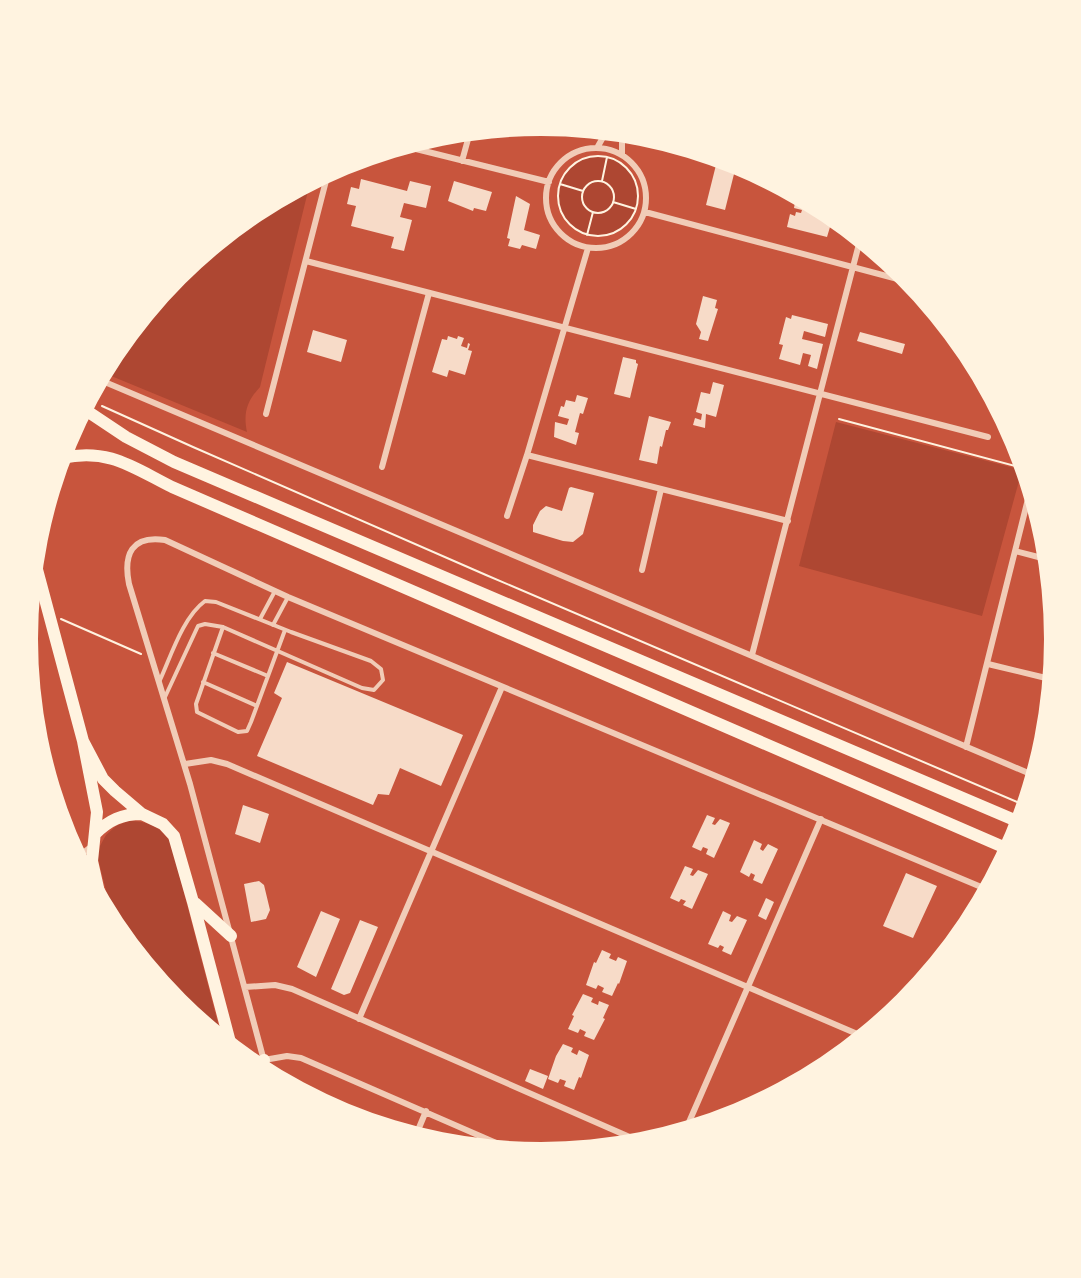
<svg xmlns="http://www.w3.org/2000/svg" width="1081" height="1278" font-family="'Fira Sans Condensed',sans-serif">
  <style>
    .green { fill: #ae4732 }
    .building { fill: #f7dbc8 }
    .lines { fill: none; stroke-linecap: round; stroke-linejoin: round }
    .path { stroke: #fff3e0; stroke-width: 2 }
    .service { stroke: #f1ccb7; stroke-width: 4 }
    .minor { stroke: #f1ccb7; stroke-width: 6 }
    .primary { stroke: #fff3e0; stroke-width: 12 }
  </style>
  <rect width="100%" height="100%" fill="#c8553d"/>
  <path class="green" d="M558 196a40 40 0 1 1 80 0a40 40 0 1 1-80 0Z
    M 310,183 L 260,387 C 247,401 243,413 247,432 L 104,373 L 114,353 L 178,276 L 256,212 Z
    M 836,422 L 1022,470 L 982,616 L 799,566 Z
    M 128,821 C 148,821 160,826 171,843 L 222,1039 L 177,1002 L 115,926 L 98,859 L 100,846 L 106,835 L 116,826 Z"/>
  <path class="building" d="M 717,161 L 736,166 L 725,210 L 706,205 Z
    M 361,179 L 407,191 L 410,181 L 431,186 L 426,208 L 404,203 L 400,217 L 412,220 L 404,251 L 391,248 L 394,237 L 351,226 L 356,206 L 347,204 L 351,187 L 359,189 Z
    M 454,181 L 492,192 L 486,211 L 474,208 L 473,211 L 448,201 Z
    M 516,196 L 530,204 L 524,230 L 540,235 L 536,249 L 522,245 L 520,249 L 508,246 L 510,239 L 507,238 Z
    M 796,196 L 816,207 L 815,210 L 826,213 L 851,232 L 849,237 L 846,237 L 847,232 L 830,227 L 827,237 L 787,227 L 790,214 L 795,216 L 796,212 L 801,213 L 802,210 L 794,208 Z
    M 703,296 L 717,300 L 715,308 L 718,309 L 708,341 L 699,339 L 701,332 L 696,324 Z
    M 792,315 L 828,324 L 825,337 L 804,331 L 802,339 L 823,344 L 817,369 L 808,366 L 811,355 L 803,353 L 800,365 L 779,359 L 783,345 L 779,344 L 786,317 L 791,319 Z
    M 313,330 L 347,340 L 341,362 L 307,352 Z
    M 860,332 L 905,344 L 902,354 L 857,341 Z
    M 448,336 L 457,339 L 458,336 L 464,338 L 461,346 L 467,348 L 468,343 L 470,344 L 468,350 L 472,351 L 465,375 L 449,370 L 447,377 L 432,372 L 442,339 L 447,340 Z
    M 623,357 L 636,360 L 636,363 L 638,364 L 630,398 L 614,394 Z
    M 713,382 L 724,385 L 716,417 L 706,414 L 705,428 L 693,425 L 695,418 L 701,420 L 702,414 L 696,412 L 701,392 L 710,394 Z
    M 577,395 L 588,398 L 583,414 L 580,413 L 575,432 L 579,433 L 576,445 L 554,437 L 555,422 L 567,425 L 569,419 L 558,416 L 561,406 L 564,407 L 566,400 L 575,402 Z
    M 649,416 L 671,422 L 668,430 L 666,430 L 662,447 L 660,446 L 657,464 L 639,460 Z
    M 571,487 L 594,493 L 583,534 L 573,542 L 563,541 L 533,532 L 533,525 L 540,511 L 546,506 L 562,511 L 569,488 Z
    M 287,662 L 463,735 L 441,786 L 400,768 L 389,795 L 378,794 L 373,805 L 257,756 L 282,698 L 274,693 Z
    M 243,805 L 269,814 L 260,843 L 235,834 Z
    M 707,815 L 715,818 L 712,824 L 715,825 L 720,819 L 730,823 L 714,858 L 706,854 L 708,849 L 703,847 L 701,851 L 692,847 Z
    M 754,840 L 762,844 L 760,849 L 763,851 L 768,844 L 778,849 L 762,884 L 753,880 L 755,875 L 751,873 L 749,877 L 740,872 Z
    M 685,866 L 693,869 L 690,875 L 693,876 L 698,870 L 708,874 L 692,909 L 683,905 L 686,901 L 681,899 L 679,902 L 670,898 Z
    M 906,873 L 937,886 L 913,938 L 883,926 Z
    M 259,881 L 264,885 L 270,910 L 266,919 L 251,922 L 244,884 Z
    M 766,898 L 774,902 L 766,920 L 758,916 Z
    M 321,911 L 340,919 L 316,977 L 297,967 Z
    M 723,911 L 731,915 L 729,921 L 732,922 L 737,916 L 747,920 L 731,955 L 722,951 L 724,947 L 720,945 L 718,948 L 708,944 Z
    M 360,920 L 378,927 L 350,993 L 344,995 L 331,989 Z
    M 602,950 L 611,954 L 609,958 L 616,961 L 618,957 L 627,961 L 619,984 L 618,983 L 612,996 L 602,992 L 604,988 L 598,985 L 596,989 L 586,985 L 594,962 L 596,963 Z
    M 583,994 L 593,998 L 591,1002 L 598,1005 L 599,1001 L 609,1005 L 603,1018 L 605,1019 L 594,1040 L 584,1036 L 586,1032 L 580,1029 L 578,1033 L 568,1029 L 574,1016 L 572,1015 Z
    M 563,1044 L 573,1048 L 571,1052 L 577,1055 L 579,1050 L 589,1055 L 581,1078 L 579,1077 L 574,1090 L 564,1086 L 566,1081 L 560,1079 L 558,1083 L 548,1079 L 556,1056 Z
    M 530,1069 L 548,1076 L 543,1089 L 525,1081 Z
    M 300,1084 L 323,1093 L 321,1098 L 338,1105 L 337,1109 L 296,1088 Z"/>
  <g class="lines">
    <path class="path" d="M558 196a40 40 0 1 1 80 0a40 40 0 1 1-80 0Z
      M 602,181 L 607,157
      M582 197a16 16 0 1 1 32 0a16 16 0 1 1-32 0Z
      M 560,184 L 583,191
      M 613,202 L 636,209
      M 587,235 L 593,212
      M 102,406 L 193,447 L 486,575 L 1024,805
      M 839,419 L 1023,468
      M 61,619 L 141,654"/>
    <path class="service" d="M 260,619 L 275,591
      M 273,625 L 288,597
      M 223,627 L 196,704 L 197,712 L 238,732 L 247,731 L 251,722 L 285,630
      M 213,653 L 268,676
      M 160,680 C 171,656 183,617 205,601 L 216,602 L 291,632 L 371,661 L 381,669 L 383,680 L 374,690 L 362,688 L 223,627 L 205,624 L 198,626 L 165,697
      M 203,682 L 257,706"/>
    <path class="minor" d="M 404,146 L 549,182
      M 597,148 L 606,132
      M546 198a50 50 0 1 1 100 0a50 50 0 1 1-100 0Z
      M 622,155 L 622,134
      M 462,161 L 470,132
      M 645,212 L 909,282
      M 306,261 L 988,437
      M 100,380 L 1033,775
      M 266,414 L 328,173
      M 527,455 L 788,521
      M 382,467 L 429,293
      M 507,516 L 527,455 L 588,248
      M 1015,551 L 1046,559
      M 642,570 L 661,489
      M 752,655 L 860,240
      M 988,664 L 1050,679
      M 966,747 L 1030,491
      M 185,764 L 211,760 L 227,764 L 862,1036
      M 78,857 L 91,847
      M 245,987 L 275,985 L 292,989 L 641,1142
      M 359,1019 L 502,687
      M 264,1060 L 287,1056 L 301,1058 L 510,1149
      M 267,1072 L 190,784 L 129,584 C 123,554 132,535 165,540 L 288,597 L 986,889
      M 686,1129 L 821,819
      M 416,1135 L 426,1111"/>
    <path class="primary" d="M 84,409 L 126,437 L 174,462 L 1019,822
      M 62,458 C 109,448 132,467 172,487 L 1008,849
      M 35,562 L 83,741 L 97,812 L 92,861 L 101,901
      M 83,741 L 103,779 L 115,791 L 142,814 L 163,824 L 174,836 L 193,902 L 231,1046
      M 95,834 C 109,820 122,814 142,814
      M 195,903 L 231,936
      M 256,1066 L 264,1060"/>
  </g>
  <path d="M0 0H1081V1278H0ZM38 639a503 503 0 1 1 1006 0a503 503 0 1 1-1006 0Z" fill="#fff3e0" fill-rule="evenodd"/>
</svg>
